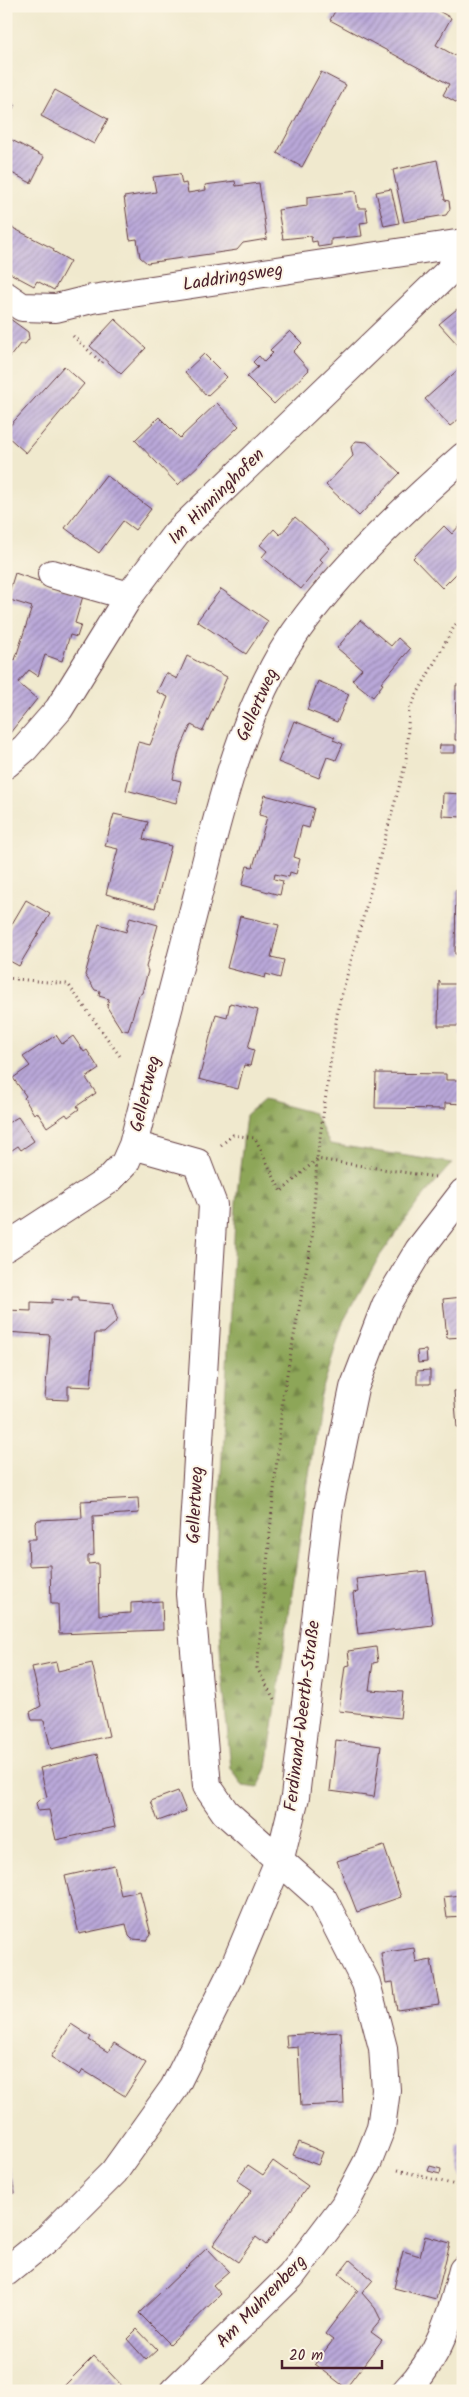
<svg xmlns="http://www.w3.org/2000/svg" width="469" height="2397" font-family="Kalam,sans-serif">
  <style>
    .forest { fill: url(#forest-firs); stroke: #6c6242 }
    .building { fill: url(#building-hatch) }
    .lines { fill: none; stroke-linecap: round; stroke-linejoin: round }
    .minor-casing { stroke: #633d43; stroke-width: 30 }
    .path { stroke: #633d43; stroke-width: 3; stroke-dasharray: 1 4; stroke-linecap: butt }
    .minor { stroke: #fff; stroke-width: 28 }
    .labels { text-anchor: middle; dominant-baseline: central; stroke-width: 4; stroke-linejoin: round; paint-order: stroke }
    .street-label { font-size: 18px; fill: #4a1f2b; stroke: #fcf5e5 }
  </style>
  <defs>
    <pattern id="forest-firs" width="22" height="20" patternUnits="userSpaceOnUse" patternTransform="scale(1.25)"><rect width="22" height="20" fill="#8da658"/><path d="M5 1l3.5 6h-7zM16 11l3.5 6h-7z" fill="#758749"/></pattern>
    <pattern id="building-hatch" width="6" height="6" patternUnits="userSpaceOnUse" patternTransform="scale(1.25)"><rect width="6" height="6" fill="#b9a8d9"/><path d="M-1 1l2-2M0 6l6-6M5 7l2-2" fill="none" stroke="#9888b0"/></pattern>
  </defs>
  <rect width="100%" height="100%" fill="#fcf5e5"/>
  <filter id="ink" filterUnits="userSpaceOnUse"><feTurbulence type="fractalNoise" baseFrequency=".02" numOctaves="2"/><feDisplacementMap in="SourceGraphic" scale="10" xChannelSelector="R" yChannelSelector="G"/><feConvolveMatrix kernelMatrix="1 2 1 2 8 2 1 2 1" color-interpolation-filters="sRGB"/></filter>
  <filter id="wash" filterUnits="userSpaceOnUse"><feTurbulence type="fractalNoise" baseFrequency=".0096" numOctaves="4" result="noise"/><feDisplacementMap in="SourceGraphic" scale="20" xChannelSelector="R" yChannelSelector="G"/><feGaussianBlur stdDeviation="1.12" result="paint"/><feColorMatrix in="noise" values="0 0 0 0 0 0 0 0 0 0 0 0 0 0 0 0 0 1.4 0 .05"/><feComposite in="paint" operator="in"/></filter>
  <g filter="url(#wash)">
    <rect width="100%" height="100%" fill="#f0e9ce"/>
    <path class="forest" d="M 263,1100 L 314,1113 L 330,1144 L 452,1163 L 419,1201 L 379,1257 L 343,1322 L 320,1398 L 267,1768 L 258,1788 L 243,1786 L 231,1768 L 221,1665 L 216,1565 L 236,1202 L 246,1115 Z"/>
    <g id="blocks">
      <path class="building" d="M 338,6 L 430,6 L 451,18 L 436,45 L 463,60 L 463,106 L 443,95 L 449,84 L 330,20 Z
        M 321,72 L 346,85 L 302,167 L 277,153 Z
        M 55,90 L 108,119 L 94,144 L 41,116 Z
        M 6,100 L 15,105 L 6,121 Z
        M 6,137 L 44,157 L 31,183 L 6,170 Z
        M 437,160 L 445,200 L 449,201 L 450,209 L 446,215 L 404,222 L 393,170 Z
        M 180,174 L 182,184 L 186,183 L 188,193 L 206,190 L 205,185 L 235,181 L 236,186 L 259,183 L 267,239 L 243,243 L 237,250 L 147,263 L 140,257 L 137,239 L 130,240 L 124,197 L 156,192 L 153,177 Z
        M 391,189 L 399,223 L 384,226 L 376,192 Z
        M 356,191 L 358,208 L 366,208 L 368,222 L 360,223 L 362,236 L 331,239 L 331,245 L 318,247 L 317,241 L 312,242 L 311,236 L 283,239 L 278,210 L 307,206 L 307,197 Z
        M 9,226 L 54,249 L 53,251 L 70,261 L 54,290 L 37,281 L 34,286 L 6,271 L 6,232 Z
        M 463,304 L 463,343 L 459,346 L 439,324 Z
        M 6,316 L 28,332 L 29,339 L 25,344 L 20,344 L 6,362 Z
        M 115,319 L 146,348 L 121,374 L 90,346 Z
        M 290,331 L 302,343 L 293,352 L 309,370 L 274,404 L 247,377 L 258,367 L 253,362 L 259,356 L 264,362 L 273,353 L 270,350 Z
        M 204,354 L 227,377 L 207,396 L 185,372 Z
        M 64,366 L 84,384 L 26,453 L 6,435 L 6,430 Z
        M 460,368 L 463,370 L 463,416 L 450,426 L 425,399 Z
        M 217,403 L 239,426 L 178,485 L 135,440 L 159,417 L 180,438 Z
        M 356,441 L 367,442 L 400,473 L 359,516 L 326,485 L 353,456 L 351,447 Z
        M 106,475 L 151,509 L 135,530 L 123,521 L 99,553 L 65,528 Z
        M 295,517 L 330,548 L 320,559 L 323,562 L 301,589 L 262,557 L 267,551 L 260,545 L 274,529 L 280,535 Z
        M 461,524 L 463,567 L 442,588 L 413,558 L 444,526 L 452,534 Z
        M 15,573 L 83,596 L 75,623 L 81,625 L 77,637 L 70,635 L 62,661 L 45,655 L 38,676 L 29,670 L 18,683 L 37,699 L 6,738 L 6,654 L 15,660 L 32,607 L 7,599 Z
        M 221,589 L 268,621 L 246,654 L 197,621 Z
        M 360,620 L 391,646 L 398,638 L 410,649 L 381,683 L 383,684 L 373,697 L 352,680 L 362,669 L 337,648 Z
        M 187,656 L 227,677 L 203,731 L 191,725 L 179,752 L 173,779 L 181,781 L 176,803 L 126,790 L 138,742 L 150,745 L 163,713 L 162,712 L 168,697 L 157,692 L 166,673 L 177,679 Z
        M 318,681 L 349,694 L 337,722 L 307,710 Z
        M 456,685 L 463,685 L 463,740 L 455,740 Z
        M 294,721 L 335,737 L 333,740 L 343,744 L 336,760 L 327,757 L 319,778 L 278,762 Z
        M 440,745 L 455,745 L 455,753 L 439,753 Z
        M 443,793 L 463,794 L 463,817 L 442,816 Z
        M 265,795 L 314,808 L 309,828 L 302,826 L 301,829 L 294,857 L 300,859 L 296,874 L 290,872 L 289,877 L 275,874 L 274,879 L 283,881 L 280,895 L 242,885 L 247,866 L 253,867 L 267,817 L 259,815 Z
        M 114,814 L 148,822 L 143,839 L 171,846 L 155,908 L 106,894 L 118,849 L 105,846 Z
        M 456,890 L 463,891 L 463,955 L 455,954 Z
        M 26,900 L 50,914 L 19,966 L 6,959 L 6,934 Z
        M 240,916 L 279,925 L 271,957 L 284,960 L 280,978 L 266,974 L 265,978 L 227,968 Z
        M 130,917 L 158,925 L 146,967 L 148,971 L 142,993 L 139,995 L 128,1031 L 121,1029 L 107,1007 L 109,999 L 99,996 L 100,991 L 95,990 L 85,975 L 99,924 L 126,932 Z
        M 439,981 L 441,984 L 463,984 L 463,1035 L 460,1035 L 461,1026 L 438,1026 Z
        M 230,1003 L 258,1010 L 248,1048 L 254,1050 L 250,1066 L 244,1065 L 238,1089 L 199,1079 L 216,1014 L 227,1017 Z
        M 56,1035 L 62,1044 L 73,1036 L 84,1052 L 87,1050 L 99,1069 L 86,1078 L 96,1093 L 77,1106 L 79,1109 L 68,1117 L 66,1114 L 47,1127 L 37,1112 L 34,1114 L 24,1098 L 26,1096 L 13,1078 L 30,1066 L 23,1057 Z
        M 376,1073 L 446,1074 L 446,1080 L 463,1080 L 463,1104 L 445,1103 L 445,1109 L 375,1108 Z
        M 18,1117 L 34,1141 L 21,1150 L 18,1146 L 6,1154 L 6,1124 Z
        M 72,1297 L 78,1297 L 78,1301 L 112,1304 L 117,1318 L 115,1323 L 104,1333 L 95,1333 L 91,1387 L 68,1386 L 68,1400 L 45,1399 L 50,1335 L 6,1332 L 6,1310 L 31,1311 L 31,1302 L 52,1303 L 52,1299 L 72,1301 Z
        M 463,1297 L 463,1337 L 447,1338 L 443,1299 Z
        M 426,1350 L 427,1362 L 418,1363 L 417,1351 Z
        M 430,1370 L 430,1384 L 417,1384 L 417,1371 Z
        M 463,1390 L 463,1427 L 457,1427 L 454,1391 Z
        M 138,1498 L 139,1513 L 93,1516 L 94,1555 L 88,1556 L 88,1564 L 98,1563 L 99,1615 L 131,1613 L 131,1603 L 162,1601 L 163,1630 L 59,1634 L 58,1604 L 51,1604 L 50,1565 L 29,1566 L 28,1539 L 36,1539 L 35,1523 L 38,1520 L 82,1518 L 81,1501 Z
        M 426,1571 L 433,1625 L 358,1634 L 353,1593 L 358,1592 L 356,1579 Z
        M 376,1647 L 378,1662 L 373,1663 L 369,1690 L 403,1692 L 400,1718 L 339,1711 L 345,1666 L 350,1665 L 348,1651 Z
        M 56,1662 L 58,1671 L 92,1663 L 109,1736 L 51,1749 L 44,1720 L 32,1720 L 30,1712 L 41,1706 L 32,1667 Z
        M 336,1740 L 381,1746 L 374,1797 L 330,1791 Z
        M 98,1754 L 115,1827 L 56,1840 L 49,1810 L 38,1811 L 36,1803 L 40,1799 L 47,1797 L 40,1768 Z
        M 178,1791 L 186,1811 L 158,1821 L 151,1801 Z
        M 384,1846 L 401,1897 L 357,1912 L 337,1861 Z
        M 114,1865 L 121,1895 L 140,1891 L 151,1935 L 147,1940 L 132,1939 L 129,1936 L 126,1924 L 79,1934 L 65,1876 Z
        M 461,1895 L 463,1917 L 447,1918 L 444,1897 Z
        M 414,1948 L 416,1963 L 431,1960 L 439,2004 L 397,2010 L 393,1982 L 386,1983 L 381,1953 Z
        M 71,2024 L 91,2037 L 89,2040 L 108,2052 L 114,2043 L 146,2063 L 125,2096 L 83,2070 L 80,2075 L 51,2057 Z
        M 341,2032 L 344,2104 L 301,2106 L 298,2047 L 287,2048 L 286,2035 Z
        M 299,2142 L 323,2152 L 318,2165 L 293,2155 Z
        M 463,2145 L 463,2178 L 462,2178 L 457,2146 Z
        M 273,2161 L 308,2186 L 266,2245 L 256,2237 L 238,2262 L 213,2245 L 252,2190 L 237,2180 L 248,2165 L 263,2175 Z
        M 8,2166 L 15,2193 L 6,2195 L 6,2167 Z
        M 430,2166 L 441,2169 L 440,2174 L 428,2171 Z
        M 425,2236 L 450,2243 L 436,2299 L 394,2288 L 403,2251 L 420,2256 Z
        M 207,2248 L 229,2271 L 213,2285 L 221,2294 L 170,2344 L 139,2313 Z
        M 350,2260 L 373,2280 L 362,2293 L 375,2308 L 381,2320 L 371,2332 L 382,2340 L 346,2388 L 315,2364 L 333,2340 L 325,2334 L 358,2290 L 339,2274 Z
        M 137,2329 L 157,2350 L 146,2360 L 127,2339 Z
        M 94,2356 L 124,2388 L 121,2391 L 59,2391 Z"/>
    </g>
  </g>
  <g filter="url(#ink)">
    <use href="#blocks" fill-opacity="0" stroke="#633d43" stroke-width="1"/>
    <g class="lines">
      <defs>
        <path id="minor" d="M 6,296 L 22,307 L 56,308 L 92,299 L 463,243
          M 52,574 L 129,596
          M 6,764 L 25,748 L 59,709 L 129,596 L 176,534 L 463,258
          M 133,1145 L 197,1163 L 213,1205 L 190,1594 L 207,1786 L 225,1812 L 323,1899 L 366,1983 L 383,2048 L 386,2090 L 381,2128 L 368,2161 L 344,2206 L 291,2276 L 174,2391
          M 6,1247 L 109,1180 L 125,1163 L 133,1145 C 154,1061 176,977 198,894 C 218,816 236,738 274,667 C 313,594 400,512 463,457
          M 6,2272 L 48,2238 L 114,2172 L 174,2088 L 234,1968 L 280,1858 L 295,1797 L 329,1508 L 354,1388 L 386,1305 L 419,1250 L 463,1193
          M 406,2391 C 439,2358 452,2314 463,2270"/>
      </defs>
      <use href="#minor" class="minor-casing"/>
      <path class="path" d="M 73,336 L 102,363 L 105,359
        M 6,978 L 68,984 L 122,1059
        M 221,1145 L 233,1135 L 255,1138 L 281,1192 L 317,1159 L 435,1177
        M 274,1699 L 257,1668 L 283,1396 L 312,1238 L 317,1159 L 338,1008 L 406,762 L 409,709 L 455,625 L 463,619
        M 398,2170 L 463,2187"/>
      <use href="#minor" class="minor"/>
    </g>
  </g>
  <g class="labels">
    <g class="street-label">
      <text transform="translate(233 278) rotate(-9)">Laddringsweg</text>
      <text transform="translate(217 497) rotate(-45)">Im Hinninghofen</text>
      <text transform="translate(258 705) rotate(-66)">Gellertweg</text>
      <text transform="translate(146 1094) rotate(-76)">Gellertweg</text>
      <text transform="translate(196 1505) rotate(-87)">Gellertweg</text>
      <text transform="translate(303 1716) rotate(-83)">Ferdinand-Weerth-Straße</text>
      <text transform="translate(262 2302) rotate(-46)">Am Muhrenberg</text>
    </g>
  </g>
  <rect width="469" height="2397" fill="none" stroke="#fcf5e5" stroke-width="25"/>
  <path d="M282 2360v8h100v-8" fill="none" stroke="#4a1f2b" stroke-width="2.5"/>
  <text x="289" y="2360" font-size="15" fill="#4a1f2b" stroke="#fcf5e5" stroke-width="4" paint-order="stroke">20 m</text>
</svg>
